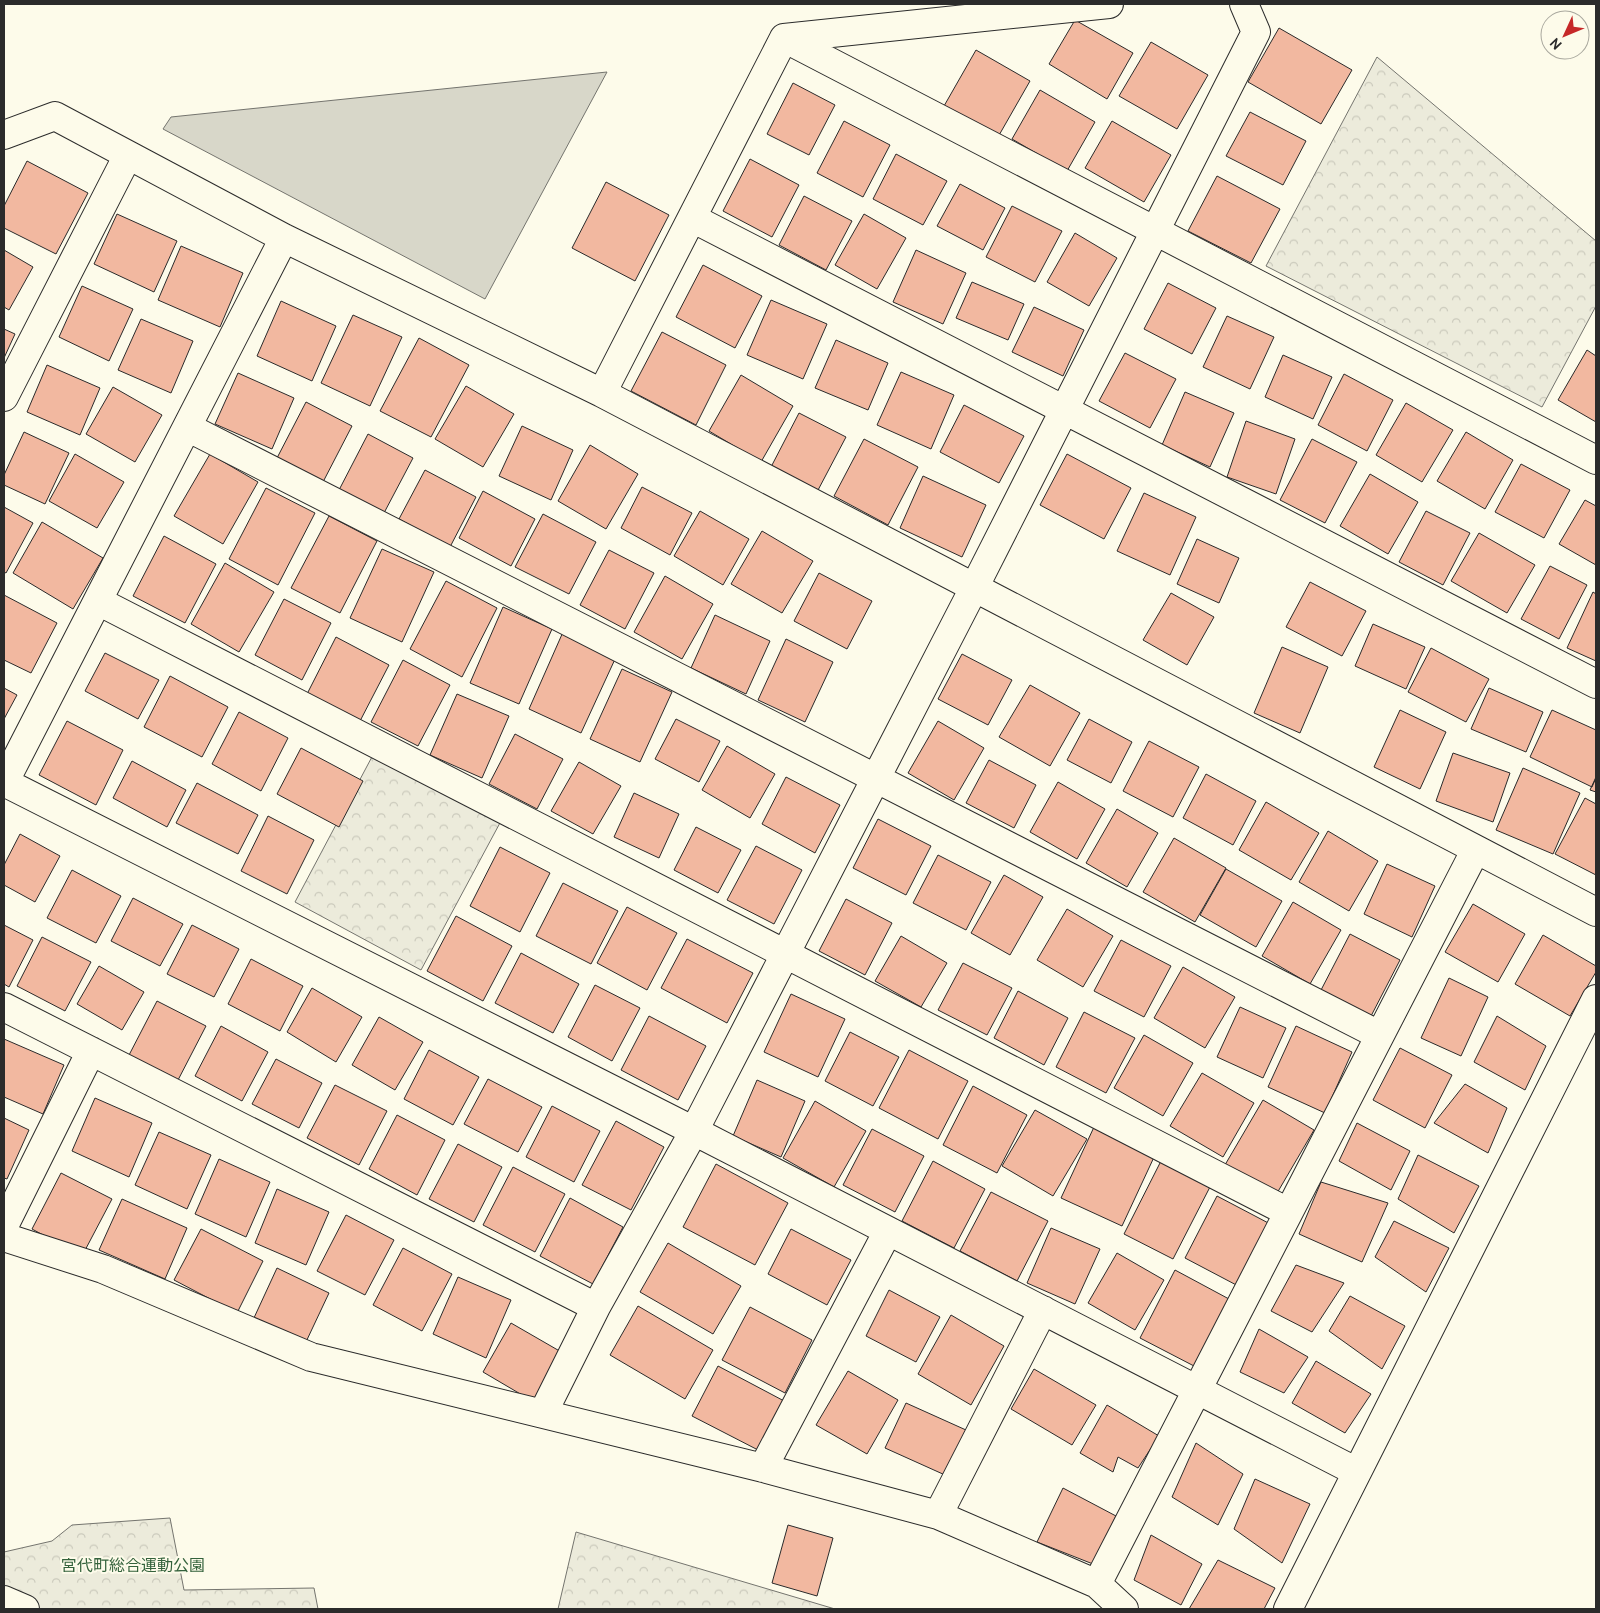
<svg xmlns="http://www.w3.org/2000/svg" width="1600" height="1613" font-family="Cabin,'Noto Sans JP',sans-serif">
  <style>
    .park { fill: url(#park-crowns); stroke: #74746e }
    .water { fill: #d8d7c9; stroke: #74746e }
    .building { fill: #f2b8a0; stroke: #2b2b2b }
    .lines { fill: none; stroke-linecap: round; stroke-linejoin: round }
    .minor-casing { stroke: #2b2b2b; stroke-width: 30 }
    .minor { stroke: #fdfbea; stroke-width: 28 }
    .labels { text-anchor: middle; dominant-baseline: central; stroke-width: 4; stroke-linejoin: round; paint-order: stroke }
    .park-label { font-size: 16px; fill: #34623c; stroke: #fdfbea }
  </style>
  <defs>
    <pattern id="park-crowns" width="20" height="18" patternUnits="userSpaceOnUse" patternTransform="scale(1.25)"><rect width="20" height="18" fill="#ecebdb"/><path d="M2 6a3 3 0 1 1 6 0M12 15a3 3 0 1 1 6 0" fill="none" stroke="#cbcabc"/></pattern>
  </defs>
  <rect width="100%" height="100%" fill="#fdfbea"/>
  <path class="park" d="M 1377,57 L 1596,241 L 1596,306 L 1542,407 L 1266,266 Z
    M 374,753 L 501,821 L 421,970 L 295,902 Z
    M 170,1518 L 184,1590 L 314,1588 L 318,1609 L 4,1609 L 4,1552 L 52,1541 L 72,1525 Z
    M 576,1532 L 835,1609 L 558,1609 Z"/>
  <path class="water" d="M 607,72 L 485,299 L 163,129 L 171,117 Z"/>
  <path class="building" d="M 1075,20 L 1133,53 L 1107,99 L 1049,64 Z
    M 1279,28 L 1352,70 L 1321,124 L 1248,82 Z
    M 1151,42 L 1208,75 L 1177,129 L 1119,96 Z
    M 976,50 L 1030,81 L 998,137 L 944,106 Z
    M 793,83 L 835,105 L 809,155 L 767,134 Z
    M 1040,90 L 1095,122 L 1067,171 L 1012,139 Z
    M 1250,112 L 1306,141 L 1283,185 L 1226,156 Z
    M 844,121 L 890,145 L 863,197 L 817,173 Z
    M 1112,121 L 1171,155 L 1144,202 L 1085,168 Z
    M 896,154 L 947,181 L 923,225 L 873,199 Z
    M 750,159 L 799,185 L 772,237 L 723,211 Z
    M 27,161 L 88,193 L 56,254 L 4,228 L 4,206 Z
    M 1217,176 L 1280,209 L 1251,263 L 1188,231 Z
    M 606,182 L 669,215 L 635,281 L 572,248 Z
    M 960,184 L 1005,208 L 983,250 L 937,226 Z
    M 804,196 L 852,221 L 826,270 L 779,245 Z
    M 1012,206 L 1062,231 L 1035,282 L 986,257 Z
    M 117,214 L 177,241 L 154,292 L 94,264 Z
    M 864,214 L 906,238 L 877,289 L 835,265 Z
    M 1075,233 L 1117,258 L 1089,306 L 1047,282 Z
    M 181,246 L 243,273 L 220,327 L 158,300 Z
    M 4,250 L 33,267 L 9,310 L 4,307 Z
    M 916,250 L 966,273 L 943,324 L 893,302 Z
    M 703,265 L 762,296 L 735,348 L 676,317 Z
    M 972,282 L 1024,304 L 1008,340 L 956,318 Z
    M 1168,283 L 1216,308 L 1192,354 L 1144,329 Z
    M 82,286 L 133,309 L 109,361 L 59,337 Z
    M 771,300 L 827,324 L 803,379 L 747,355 Z
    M 281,301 L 336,326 L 312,381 L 257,356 Z
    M 1034,307 L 1084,330 L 1063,376 L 1012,352 Z
    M 353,315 L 402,337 L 370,406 L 321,383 Z
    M 1227,316 L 1274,337 L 1250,389 L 1203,367 Z
    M 141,319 L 193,341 L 171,393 L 118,370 Z
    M 4,329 L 15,334 L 4,358 Z
    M 662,332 L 726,365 L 696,425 L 631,391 Z
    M 419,338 L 469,365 L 431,437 L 380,411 Z
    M 836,340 L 888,363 L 868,410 L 815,388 Z
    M 1587,350 L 1596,356 L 1596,422 L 1558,400 Z
    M 1125,353 L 1176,379 L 1150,428 L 1099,401 Z
    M 1283,355 L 1332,377 L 1313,419 L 1265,397 Z
    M 47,365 L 100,388 L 80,435 L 27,412 Z
    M 901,372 L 954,395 L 931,449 L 877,425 Z
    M 238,373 L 294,398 L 272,449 L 215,424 Z
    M 1344,374 L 1393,400 L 1367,451 L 1318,425 Z
    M 741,375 L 793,406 L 761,462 L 709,431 Z
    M 466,386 L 514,414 L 483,467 L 435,439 Z
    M 113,387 L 162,415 L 135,462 L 86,434 Z
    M 1185,392 L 1234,413 L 1210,467 L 1162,445 Z
    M 306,402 L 352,426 L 323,482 L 277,458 Z
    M 1406,403 L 1453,430 L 1422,482 L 1376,455 Z
    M 964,405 L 1024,436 L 999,483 L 940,452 Z
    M 799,413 L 846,437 L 817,492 L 771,467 Z
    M 1246,421 L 1295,439 L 1276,494 L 1227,477 Z
    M 522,426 L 573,450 L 551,500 L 499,476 Z
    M 24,432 L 69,453 L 45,504 L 4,485 L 4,475 Z
    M 1466,432 L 1513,460 L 1485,509 L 1437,481 Z
    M 368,434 L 413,458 L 384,513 L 339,490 Z
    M 864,439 L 918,467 L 888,525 L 834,496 Z
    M 1312,439 L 1357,462 L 1325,523 L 1280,500 Z
    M 590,445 L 638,474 L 606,529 L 558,501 Z
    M 75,454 L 124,482 L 97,528 L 49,501 Z
    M 210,454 L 258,482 L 223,544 L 174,516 Z
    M 1067,454 L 1131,488 L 1104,539 L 1040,505 Z
    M 1521,464 L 1570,490 L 1544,538 L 1495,512 Z
    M 425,470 L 476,497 L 450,547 L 399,519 Z
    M 1370,474 L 1418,502 L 1388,554 L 1340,526 Z
    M 923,476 L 986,505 L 962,557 L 900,528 Z
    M 642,487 L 692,513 L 670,555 L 621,528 Z
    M 266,488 L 315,513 L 278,585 L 229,559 Z
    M 483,491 L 535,519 L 511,566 L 459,538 Z
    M 1144,493 L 1196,517 L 1170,575 L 1117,551 Z
    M 1585,500 L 1596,506 L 1596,565 L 1559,544 Z
    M 4,507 L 33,523 L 6,573 L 4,572 Z
    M 700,511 L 749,539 L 723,585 L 674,556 Z
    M 1426,511 L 1470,533 L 1443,585 L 1399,562 Z
    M 543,514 L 596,542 L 569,594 L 515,567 Z
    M 329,516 L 377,541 L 340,613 L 291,588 Z
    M 42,522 L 103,558 L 73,609 L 13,573 Z
    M 762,531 L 813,561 L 782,613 L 731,584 Z
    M 1479,533 L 1535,565 L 1507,613 L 1451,581 Z
    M 164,536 L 216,564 L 185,623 L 133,596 Z
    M 1197,539 L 1239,558 L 1219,603 L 1177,584 Z
    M 382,549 L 434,572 L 402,642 L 350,618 Z
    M 609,550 L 654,573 L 625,629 L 580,605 Z
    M 225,563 L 274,592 L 239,652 L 191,624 Z
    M 1550,566 L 1587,585 L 1559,639 L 1521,619 Z
    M 819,573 L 872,601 L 847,649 L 794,621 Z
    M 665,576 L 713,604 L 682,659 L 634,632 Z
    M 446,581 L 497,608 L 462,677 L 410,649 Z
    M 1310,582 L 1366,611 L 1342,656 L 1286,627 Z
    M 1593,592 L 1596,594 L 1596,661 L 1567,648 Z
    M 1171,593 L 1214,617 L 1187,665 L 1143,640 Z
    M 4,595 L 57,623 L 31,673 L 4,660 Z
    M 284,599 L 331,623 L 302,680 L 255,655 Z
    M 503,607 L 552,629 L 519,704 L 470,683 Z
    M 715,615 L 770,641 L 746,694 L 691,668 Z
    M 1373,624 L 1425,647 L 1406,689 L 1355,666 Z
    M 563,632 L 616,657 L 581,733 L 529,709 Z
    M 336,637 L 389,665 L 359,723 L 306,696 Z
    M 786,639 L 833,662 L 805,722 L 758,700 Z
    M 1282,647 L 1328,667 L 1300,733 L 1254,713 Z
    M 1431,648 L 1489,679 L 1466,722 L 1408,692 Z
    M 105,653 L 159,680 L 138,719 L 85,691 Z
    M 962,654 L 1012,680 L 988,725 L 938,699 Z
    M 403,660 L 450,685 L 418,746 L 371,722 Z
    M 622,669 L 672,692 L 640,762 L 590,739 Z
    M 170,676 L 228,707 L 202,757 L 144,727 Z
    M 1030,685 L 1080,713 L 1050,766 L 999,737 Z
    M 4,688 L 17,695 L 4,719 Z
    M 1489,688 L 1543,712 L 1526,752 L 1471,729 Z
    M 457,694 L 509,716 L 482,778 L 430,755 Z
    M 1400,710 L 1446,732 L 1420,789 L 1374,767 Z
    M 1552,710 L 1596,730 L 1596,778 L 1592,787 L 1530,757 Z
    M 239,712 L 288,738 L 261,791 L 212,764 Z
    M 676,719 L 720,741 L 699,782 L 655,759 Z
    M 1089,719 L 1132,742 L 1111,783 L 1067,760 Z
    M 67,721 L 123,750 L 96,805 L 39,775 Z
    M 938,721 L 984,748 L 954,800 L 908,773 Z
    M 515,734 L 563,759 L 537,809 L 489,784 Z
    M 1149,741 L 1199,767 L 1173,817 L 1123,791 Z
    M 727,746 L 775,774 L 750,818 L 702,790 Z
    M 301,748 L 363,781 L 339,827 L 277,794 Z
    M 1453,753 L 1510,773 L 1493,822 L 1436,801 Z
    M 989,760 L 1036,785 L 1014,828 L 966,803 Z
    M 132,761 L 186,790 L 167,827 L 113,798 Z
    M 579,762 L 621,786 L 593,834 L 551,811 Z
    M 1523,768 L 1580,793 L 1553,854 L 1496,830 Z
    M 1206,774 L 1256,801 L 1233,845 L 1183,818 Z
    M 786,777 L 840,805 L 815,853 L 762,824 Z
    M 1596,777 L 1596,792 L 1590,790 Z
    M 1058,782 L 1105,809 L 1077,859 L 1030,832 Z
    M 197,783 L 258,815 L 238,854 L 176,823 Z
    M 634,793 L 679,814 L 659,858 L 614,837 Z
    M 1585,798 L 1596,804 L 1596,875 L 1555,854 Z
    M 1266,802 L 1319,833 L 1291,880 L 1239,850 Z
    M 1117,809 L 1158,833 L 1127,887 L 1086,863 Z
    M 268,816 L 314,840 L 287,894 L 241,871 Z
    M 878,819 L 931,846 L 906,895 L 853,868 Z
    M 696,827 L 741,850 L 718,893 L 674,870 Z
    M 1328,831 L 1378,861 L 1349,911 L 1299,882 Z
    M 20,834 L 60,856 L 35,902 L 4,885 L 4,865 Z
    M 1174,838 L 1226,868 L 1195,922 L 1143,892 Z
    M 756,846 L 802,870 L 774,924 L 727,900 Z
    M 500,847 L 550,873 L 520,932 L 470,906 Z
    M 938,855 L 991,882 L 966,930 L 913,903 Z
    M 1387,864 L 1435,886 L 1412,937 L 1364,914 Z
    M 1226,869 L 1282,901 L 1256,947 L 1200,915 Z
    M 72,870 L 121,896 L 96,943 L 47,918 Z
    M 1004,875 L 1043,897 L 1010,955 L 971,933 Z
    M 563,883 L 618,911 L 591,964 L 536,936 Z
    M 133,898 L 183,924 L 160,966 L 111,941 Z
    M 846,899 L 892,923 L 865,975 L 819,951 Z
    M 1293,902 L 1341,930 L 1310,984 L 1262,956 Z
    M 1473,904 L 1525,934 L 1498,982 L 1445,952 Z
    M 627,907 L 677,933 L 647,990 L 597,963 Z
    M 1067,909 L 1113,936 L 1083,987 L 1037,960 Z
    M 456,916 L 512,946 L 483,1001 L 427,971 Z
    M 4,925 L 33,940 L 9,987 L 4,984 Z
    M 192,925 L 239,949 L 214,997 L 167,974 Z
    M 1350,934 L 1400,960 L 1370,1018 L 1320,992 Z
    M 1543,935 L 1596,966 L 1596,972 L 1570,1016 L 1515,984 Z
    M 901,936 L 947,963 L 921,1007 L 875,981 Z
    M 42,937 L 91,962 L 65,1011 L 17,986 Z
    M 687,939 L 753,973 L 727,1023 L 661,988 Z
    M 1121,940 L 1171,966 L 1144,1017 L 1094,991 Z
    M 521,953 L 579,984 L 553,1033 L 495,1003 Z
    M 251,959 L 303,986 L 280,1031 L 228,1004 Z
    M 963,963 L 1012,988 L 987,1035 L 938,1010 Z
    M 99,966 L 144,992 L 122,1030 L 77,1004 Z
    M 1183,967 L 1235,997 L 1205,1048 L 1154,1018 Z
    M 1449,978 L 1488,997 L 1461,1056 L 1421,1038 Z
    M 595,985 L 640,1008 L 612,1061 L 568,1037 Z
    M 312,988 L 362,1017 L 336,1062 L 287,1032 Z
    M 1018,991 L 1068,1018 L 1044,1065 L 994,1038 Z
    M 791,994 L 845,1019 L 818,1077 L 764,1052 Z
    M 157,1001 L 206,1026 L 177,1082 L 128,1057 Z
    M 1240,1007 L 1286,1028 L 1263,1078 L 1217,1057 Z
    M 1084,1012 L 1135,1038 L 1106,1093 L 1056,1067 Z
    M 649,1016 L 706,1046 L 678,1100 L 621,1070 Z
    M 1497,1016 L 1546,1046 L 1525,1090 L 1474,1062 Z
    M 379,1017 L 423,1042 L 395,1090 L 352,1065 Z
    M 221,1026 L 268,1052 L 242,1101 L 195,1076 Z
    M 1296,1026 L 1352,1052 L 1325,1113 L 1268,1087 Z
    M 850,1032 L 899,1057 L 873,1106 L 825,1081 Z
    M 1144,1035 L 1193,1063 L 1163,1116 L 1114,1088 Z
    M 4,1039 L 64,1065 L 43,1114 L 4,1097 Z
    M 1400,1048 L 1452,1075 L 1425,1128 L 1373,1100 Z
    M 429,1050 L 479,1077 L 453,1125 L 404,1099 Z
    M 909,1050 L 968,1081 L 938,1139 L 879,1108 Z
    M 276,1059 L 322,1083 L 299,1128 L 252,1104 Z
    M 1202,1073 L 1254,1103 L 1223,1157 L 1170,1126 Z
    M 488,1079 L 542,1107 L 518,1152 L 464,1124 Z
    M 757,1080 L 805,1101 L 781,1157 L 733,1136 Z
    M 1465,1084 L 1507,1108 L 1488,1153 L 1434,1123 Z
    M 335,1085 L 387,1111 L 359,1165 L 307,1138 Z
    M 973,1086 L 1027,1115 L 997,1173 L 943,1145 Z
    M 95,1098 L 152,1123 L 129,1177 L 72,1151 Z
    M 1263,1100 L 1314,1130 L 1273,1200 L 1222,1170 Z
    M 815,1101 L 866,1131 L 834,1187 L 783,1158 Z
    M 552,1106 L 600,1131 L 574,1182 L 526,1157 Z
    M 1035,1110 L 1087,1139 L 1053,1196 L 1002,1166 Z
    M 397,1115 L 445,1140 L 417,1195 L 369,1169 Z
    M 4,1118 L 29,1130 L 7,1179 L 4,1178 Z
    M 616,1121 L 664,1147 L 631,1210 L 582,1185 Z
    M 1357,1123 L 1410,1151 L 1391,1190 L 1339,1161 Z
    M 1094,1127 L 1155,1155 L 1122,1226 L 1061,1198 Z
    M 872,1129 L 924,1156 L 895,1212 L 843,1185 Z
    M 159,1132 L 211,1155 L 187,1209 L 135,1185 Z
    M 458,1144 L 502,1167 L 474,1222 L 429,1199 Z
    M 1418,1155 L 1479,1186 L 1454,1233 L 1398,1199 Z
    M 219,1159 L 270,1182 L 246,1237 L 195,1214 Z
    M 1162,1159 L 1211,1185 L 1173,1259 L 1124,1234 Z
    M 933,1161 L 985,1189 L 954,1248 L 902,1221 Z
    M 716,1164 L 788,1203 L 755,1265 L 683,1227 Z
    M 513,1167 L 565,1194 L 535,1252 L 483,1225 Z
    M 61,1173 L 112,1199 L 82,1256 L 32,1229 Z
    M 1321,1182 L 1388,1203 L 1362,1262 L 1299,1234 Z
    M 277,1189 L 329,1212 L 306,1265 L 255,1243 Z
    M 991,1192 L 1048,1221 L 1017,1281 L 960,1251 Z
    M 1217,1196 L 1274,1226 L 1242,1288 L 1185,1258 Z
    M 570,1198 L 623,1227 L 593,1284 L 540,1256 Z
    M 122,1199 L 187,1228 L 165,1279 L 99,1250 Z
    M 346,1215 L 394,1240 L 365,1295 L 317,1271 Z
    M 1394,1221 L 1449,1248 L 1426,1292 L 1375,1257 Z
    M 1051,1228 L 1100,1249 L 1075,1304 L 1027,1283 Z
    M 201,1229 L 263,1261 L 237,1313 L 174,1280 Z
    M 791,1229 L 851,1260 L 827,1305 L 768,1274 Z
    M 668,1243 L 741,1286 L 713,1334 L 640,1292 Z
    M 403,1248 L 452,1274 L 422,1331 L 373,1305 Z
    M 1117,1253 L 1164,1280 L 1135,1330 L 1088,1303 Z
    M 1296,1265 L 1344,1283 L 1312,1332 L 1271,1311 Z
    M 277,1268 L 329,1293 L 305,1344 L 253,1320 Z
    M 1175,1270 L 1229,1299 L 1194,1366 L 1140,1338 Z
    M 458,1277 L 511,1300 L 486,1358 L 433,1334 Z
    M 889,1290 L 940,1317 L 916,1362 L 866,1336 Z
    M 1350,1296 L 1405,1326 L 1382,1369 L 1329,1331 Z
    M 638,1306 L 713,1350 L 685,1399 L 610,1355 Z
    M 750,1307 L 812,1340 L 785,1393 L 722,1360 Z
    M 951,1315 L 1004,1346 L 971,1405 L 918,1374 Z
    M 511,1323 L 563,1353 L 534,1402 L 483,1372 Z
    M 1259,1329 L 1308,1357 L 1284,1393 L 1240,1372 Z
    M 1316,1361 L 1371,1394 L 1345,1433 L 1292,1403 Z
    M 718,1366 L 786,1402 L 760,1451 L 692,1416 Z
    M 1034,1369 L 1096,1405 L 1072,1445 L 1011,1409 Z
    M 848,1371 L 898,1400 L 867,1454 L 816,1425 Z
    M 906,1403 L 966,1430 L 945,1475 L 885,1448 Z
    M 1107,1405 L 1159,1436 L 1138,1468 L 1118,1457 L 1113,1472 L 1080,1453 Z
    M 1196,1443 L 1243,1474 L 1218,1525 L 1172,1497 Z
    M 1255,1479 L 1310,1504 L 1282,1563 L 1234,1529 Z
    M 1063,1488 L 1116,1516 L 1093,1564 L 1037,1542 Z
    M 788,1525 L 833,1538 L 817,1596 L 772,1583 Z
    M 1151,1535 L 1202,1564 L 1181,1605 L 1134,1580 Z
    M 1218,1560 L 1275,1588 L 1264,1609 L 1189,1609 Z"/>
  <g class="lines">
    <defs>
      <path id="minor" d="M 784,38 L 1109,4
        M 4,135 L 55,116 L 284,238 L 602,393 L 1596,912
        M 692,218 L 1596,684
        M 602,393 L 784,38 L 1596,460
        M 4,397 L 128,155
        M 187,427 L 1379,1035
        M 98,601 L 1288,1212
        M 4,782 L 694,1131 L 1357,1472
        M 4,783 L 284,238
        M 4,1007 L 596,1307
        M 4,1226 L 91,1051
        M 4,1237 L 103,1269 L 311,1357 L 763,1468 L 938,1515 L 1097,1584 L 1124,1609
        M 543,1413 L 596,1307 L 694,1131 L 974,588 L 1256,32 L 1244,4
        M 763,1468 L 888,1231
        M 938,1515 L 1043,1310
        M 1097,1584 L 1475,851
        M 4,1600 L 25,1609
        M 1288,1609 L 1596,999"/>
    </defs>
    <use href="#minor" class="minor-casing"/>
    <use href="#minor" class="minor"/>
  </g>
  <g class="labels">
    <g class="park-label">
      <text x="133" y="1565">宮代町総合運動公園</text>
    </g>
  </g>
  <rect width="1600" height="1613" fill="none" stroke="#2b2b2b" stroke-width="10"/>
  <g transform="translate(1565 35) rotate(226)"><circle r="24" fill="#fdfbea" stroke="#a9a89e"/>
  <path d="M0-4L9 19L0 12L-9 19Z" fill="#c62828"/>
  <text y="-8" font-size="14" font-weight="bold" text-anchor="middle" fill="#2b2b2b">N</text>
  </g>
</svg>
